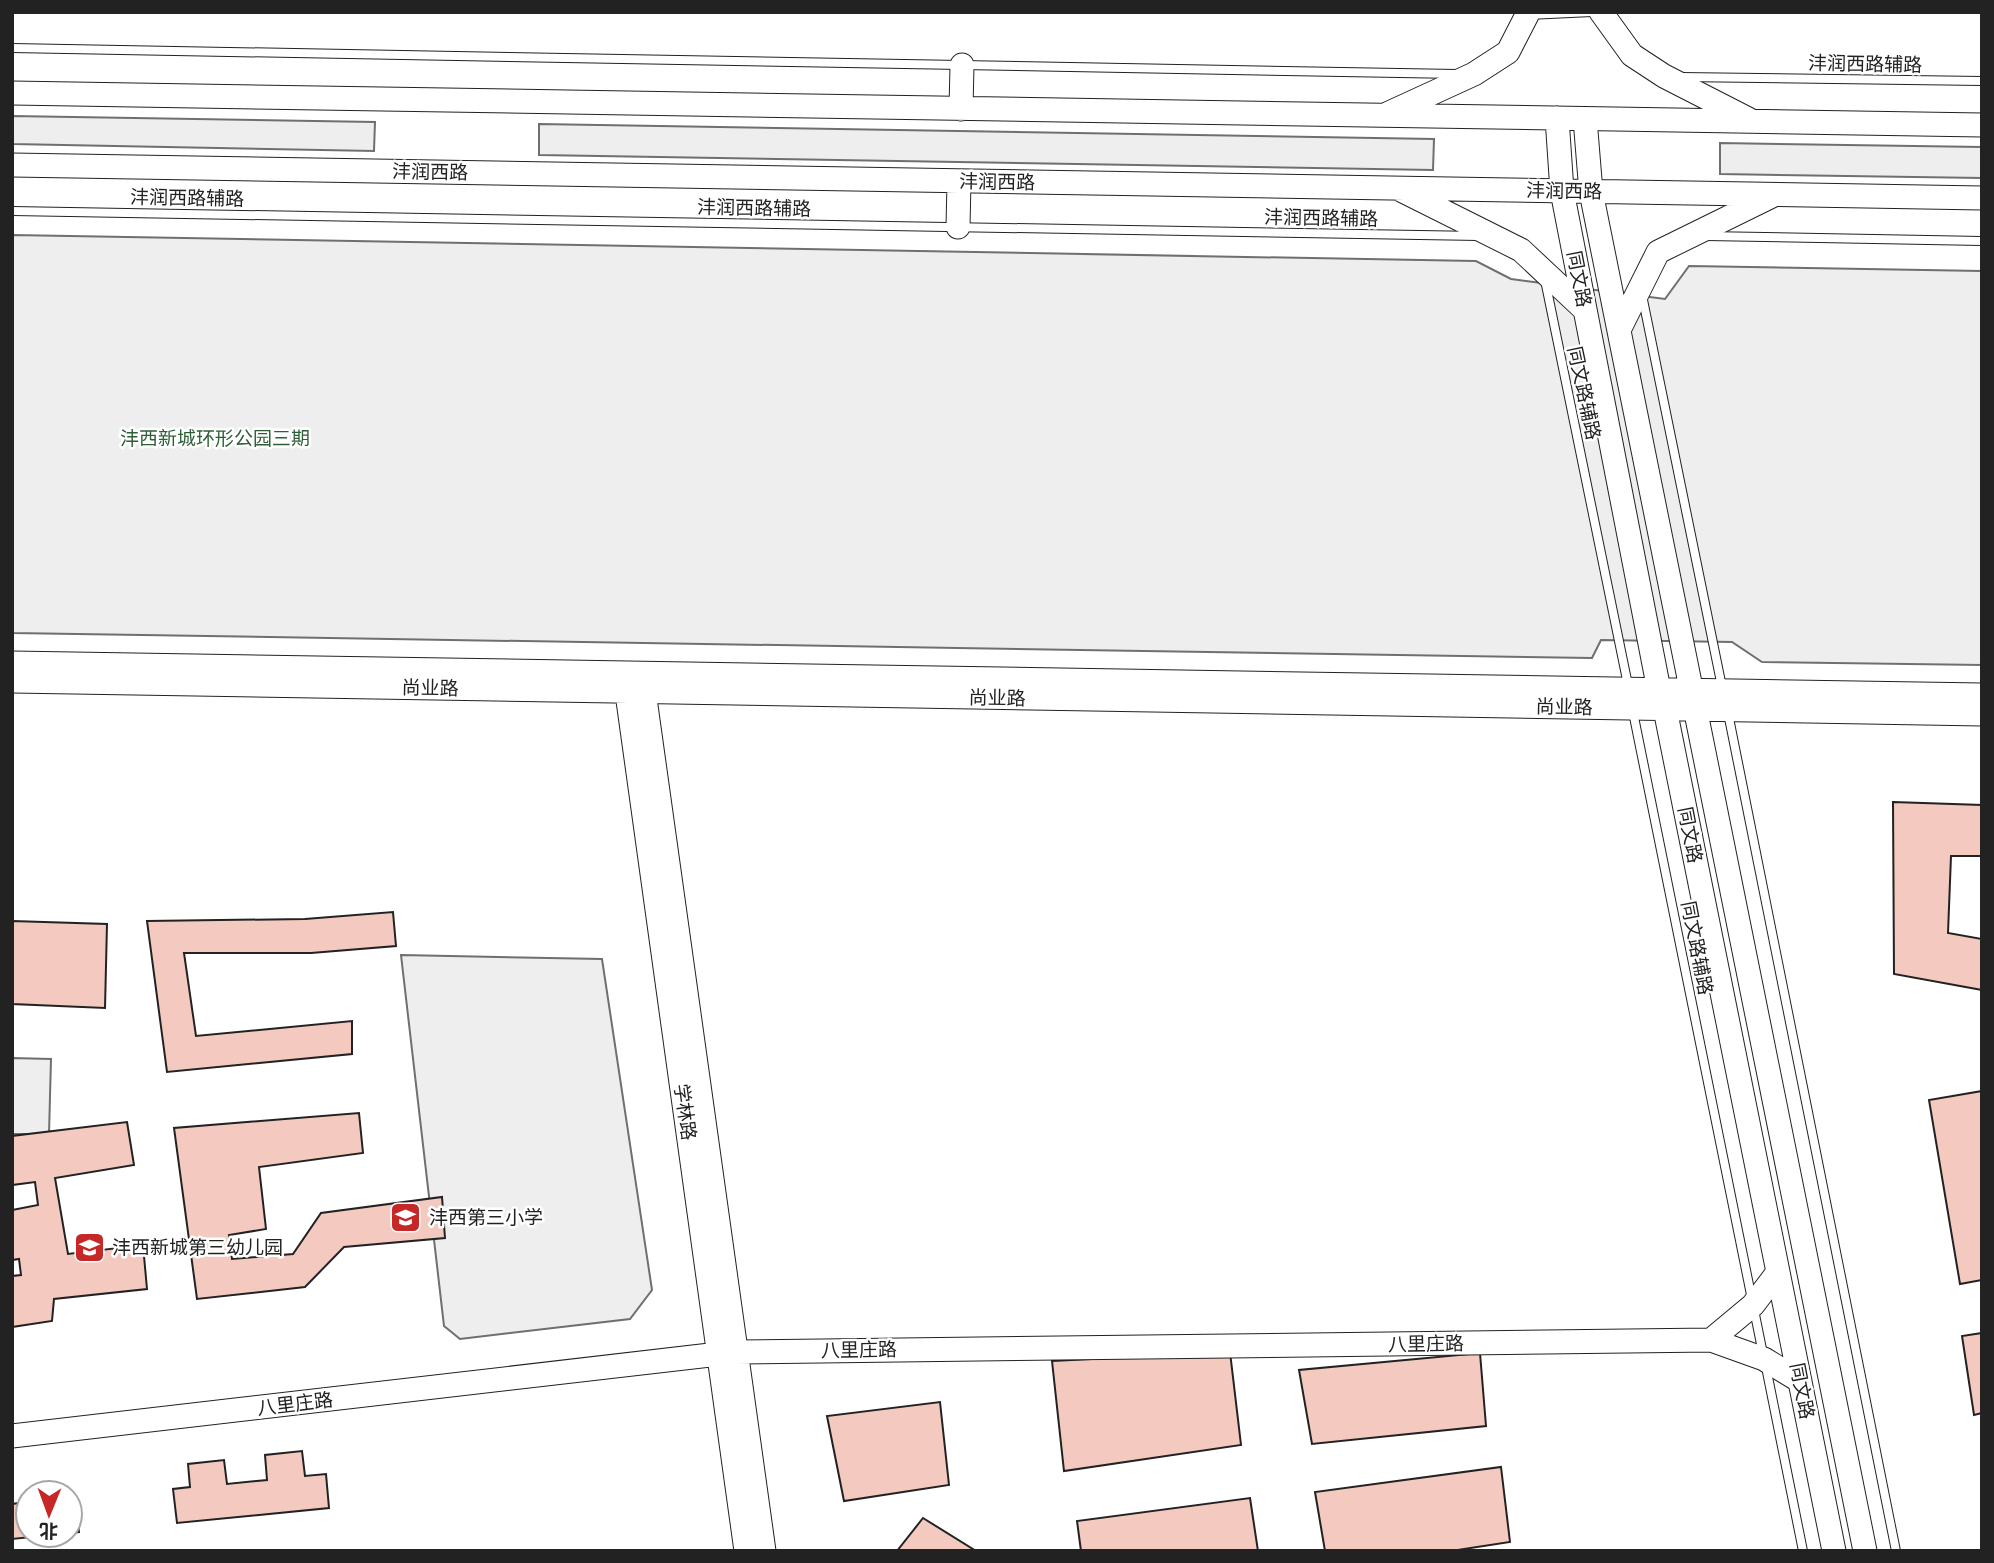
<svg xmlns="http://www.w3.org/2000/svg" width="1994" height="1563" font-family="'DM Sans','Noto Sans SC',sans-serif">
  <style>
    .green { fill: #eee; stroke: #6f6f6f; stroke-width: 2 }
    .building { fill: #f3c9c0; stroke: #222; stroke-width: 2 }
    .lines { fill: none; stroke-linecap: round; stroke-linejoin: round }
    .lane-casing { stroke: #222; stroke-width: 10 }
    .secondary-casing { stroke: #222; stroke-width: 25 }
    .lane { stroke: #fff; stroke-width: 8 }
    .secondary { stroke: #fff; stroke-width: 23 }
    .labels { text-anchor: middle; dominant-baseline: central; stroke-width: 5; stroke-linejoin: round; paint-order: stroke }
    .street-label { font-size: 19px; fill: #222; stroke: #fff }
    .park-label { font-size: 19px; fill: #2f5e38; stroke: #fff }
    .poi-label { font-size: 19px; fill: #222; stroke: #fff; text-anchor: start }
  </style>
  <rect width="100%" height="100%" fill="#fff"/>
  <path class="green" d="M 12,116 L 375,122 L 374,151 L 12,144 Z
    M 539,124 L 1434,139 L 1433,170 L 539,155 Z
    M 1720,143 L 1982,147 L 1982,178 L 1720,174 Z
    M 12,235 L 1476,261 L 1511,279 L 1665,299 L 1689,266 L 1982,271 L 1982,665 L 1762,662 L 1732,642 L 1601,640 L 1592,658 L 12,633 Z
    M 401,955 L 602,959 L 652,1290 L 630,1319 L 460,1339 L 444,1326 Z
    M 12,1058 L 51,1059 L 49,1134 L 12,1134 Z"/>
  <path class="building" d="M 1893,802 L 1982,805 L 1982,856 L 1951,856 L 1948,933 L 1982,939 L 1982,990 L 1894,974 Z
    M 393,912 L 396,946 L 311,953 L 184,953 L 196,1036 L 352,1021 L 352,1054 L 167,1072 L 147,921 L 305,919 Z
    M 12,921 L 107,924 L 105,1008 L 12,1004 Z
    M 1982,1091 L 1982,1280 L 1960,1284 L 1929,1100 Z
    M 359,1113 L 363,1153 L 259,1167 L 266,1229 L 229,1235 L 232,1259 L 293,1254 L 321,1213 L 442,1197 L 445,1238 L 344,1247 L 305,1287 L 197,1299 L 174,1128 Z
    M 127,1122 L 134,1165 L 55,1178 L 68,1254 L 143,1245 L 147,1289 L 54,1299 L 52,1321 L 12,1327 L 12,1276 L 21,1275 L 19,1259 L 12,1260 L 12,1210 L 38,1205 L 35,1182 L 12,1185 L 12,1136 Z
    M 1982,1333 L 1982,1413 L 1974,1415 L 1962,1336 Z
    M 1230,1352 L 1241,1445 L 1064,1471 L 1052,1361 Z
    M 1480,1353 L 1486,1426 L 1312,1444 L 1299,1370 Z
    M 940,1402 L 949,1485 L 844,1501 L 827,1416 Z
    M 302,1451 L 305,1476 L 326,1474 L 329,1508 L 177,1523 L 173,1489 L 190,1487 L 188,1464 L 224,1460 L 227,1484 L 267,1480 L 265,1455 Z
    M 1501,1467 L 1510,1542 L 1451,1551 L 1325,1551 L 1315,1492 Z
    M 70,1498 L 75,1498 L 79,1532 L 70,1533 Z
    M 1250,1498 L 1258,1551 L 1081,1551 L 1077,1521 Z
    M 28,1502 L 28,1535 L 52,1535 L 12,1539 L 12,1504 Z
    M 923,1518 L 976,1551 L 897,1551 Z"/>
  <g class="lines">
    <defs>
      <path id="lane" d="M 1528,15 L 1592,12
        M 12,48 L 1457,74
        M 1680,77 L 1982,81
        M 12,211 L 1479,236
        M 1705,236 L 1982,241
        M 1545,280 L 1628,685
        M 1642,295 L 1722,687
        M 1633,712 L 1763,1354
        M 1728,713 L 1896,1551
        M 1766,1367 L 1803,1551"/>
      <path id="secondary" d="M 1601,12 L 1632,55 L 1664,76 L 1748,119
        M 12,93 L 1982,125
        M 961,109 L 962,65
        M 1389,113 L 1474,74 L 1508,52 L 1527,15
        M 1557,118 L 1562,191 L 1659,690 L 1665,709 L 1834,1551
        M 1585,119 L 1591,192 L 1865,1551
        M 12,165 L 1982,198
        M 1403,191 L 1521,250 L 1585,310
        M 958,227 L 959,181
        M 1619,330 L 1658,252 L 1772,196
        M 12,663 L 1982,695
        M 642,677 L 764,1551
        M 625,679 L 746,1551
        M 12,681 L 1982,714
        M 1778,1272 L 1753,1305 L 1711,1340 L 1764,1359 L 1800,1381
        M 12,1436 L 736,1352 L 1711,1340"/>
    </defs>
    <use href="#lane" class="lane-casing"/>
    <use href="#secondary" class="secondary-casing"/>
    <use href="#lane" class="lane"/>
    <use href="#secondary" class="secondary"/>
  </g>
  <defs>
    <symbol id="school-square" viewBox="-11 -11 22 22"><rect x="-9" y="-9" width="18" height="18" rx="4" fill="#c62828" stroke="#fff"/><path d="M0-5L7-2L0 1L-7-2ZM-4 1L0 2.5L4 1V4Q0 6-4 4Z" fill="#fff"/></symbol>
  </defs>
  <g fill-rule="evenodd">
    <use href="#school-square" x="388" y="1200" width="35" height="35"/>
    <use href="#school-square" x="72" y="1230" width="35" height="35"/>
  </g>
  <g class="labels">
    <g class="street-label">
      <text transform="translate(1865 64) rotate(1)">沣润西路辅路</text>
      <text transform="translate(430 172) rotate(1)">沣润西路</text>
      <text transform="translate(997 182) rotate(1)">沣润西路</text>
      <text transform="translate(1564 191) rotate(1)">沣润西路</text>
      <text transform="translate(187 198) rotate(1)">沣润西路辅路</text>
      <text transform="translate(754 208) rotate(1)">沣润西路辅路</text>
      <text transform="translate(1321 218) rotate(1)">沣润西路辅路</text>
      <text transform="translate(1579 279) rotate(79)">同文路</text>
      <text transform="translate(1584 393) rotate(78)">同文路辅路</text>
      <text transform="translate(430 688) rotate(1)">尚业路</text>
      <text transform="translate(997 698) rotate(1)">尚业路</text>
      <text transform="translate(1564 707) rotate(1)">尚业路</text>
      <text transform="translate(1690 835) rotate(79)">同文路</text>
      <text transform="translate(1697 948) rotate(79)">同文路辅路</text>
      <text transform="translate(685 1112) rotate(82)">学林路</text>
      <text transform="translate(1426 1344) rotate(-1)">八里庄路</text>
      <text transform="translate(859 1350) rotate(-1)">八里庄路</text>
      <text transform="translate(1802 1391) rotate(79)">同文路</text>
      <text transform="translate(295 1404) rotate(-7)">八里庄路</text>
    </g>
    <g class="park-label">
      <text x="215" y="438">沣西新城环形公园三期</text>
    </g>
    <g class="poi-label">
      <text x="429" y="1217">沣西第三小学</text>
      <text x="112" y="1247">沣西新城第三幼儿园</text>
    </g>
  </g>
  <rect width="1994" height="1563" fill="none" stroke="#222222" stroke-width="28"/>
  <g transform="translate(49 1514) rotate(181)"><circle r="33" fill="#ffffff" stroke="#a7a7a7" stroke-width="2"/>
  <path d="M0-5L12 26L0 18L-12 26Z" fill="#c62828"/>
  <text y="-10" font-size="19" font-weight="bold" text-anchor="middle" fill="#222222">北</text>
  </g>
</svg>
